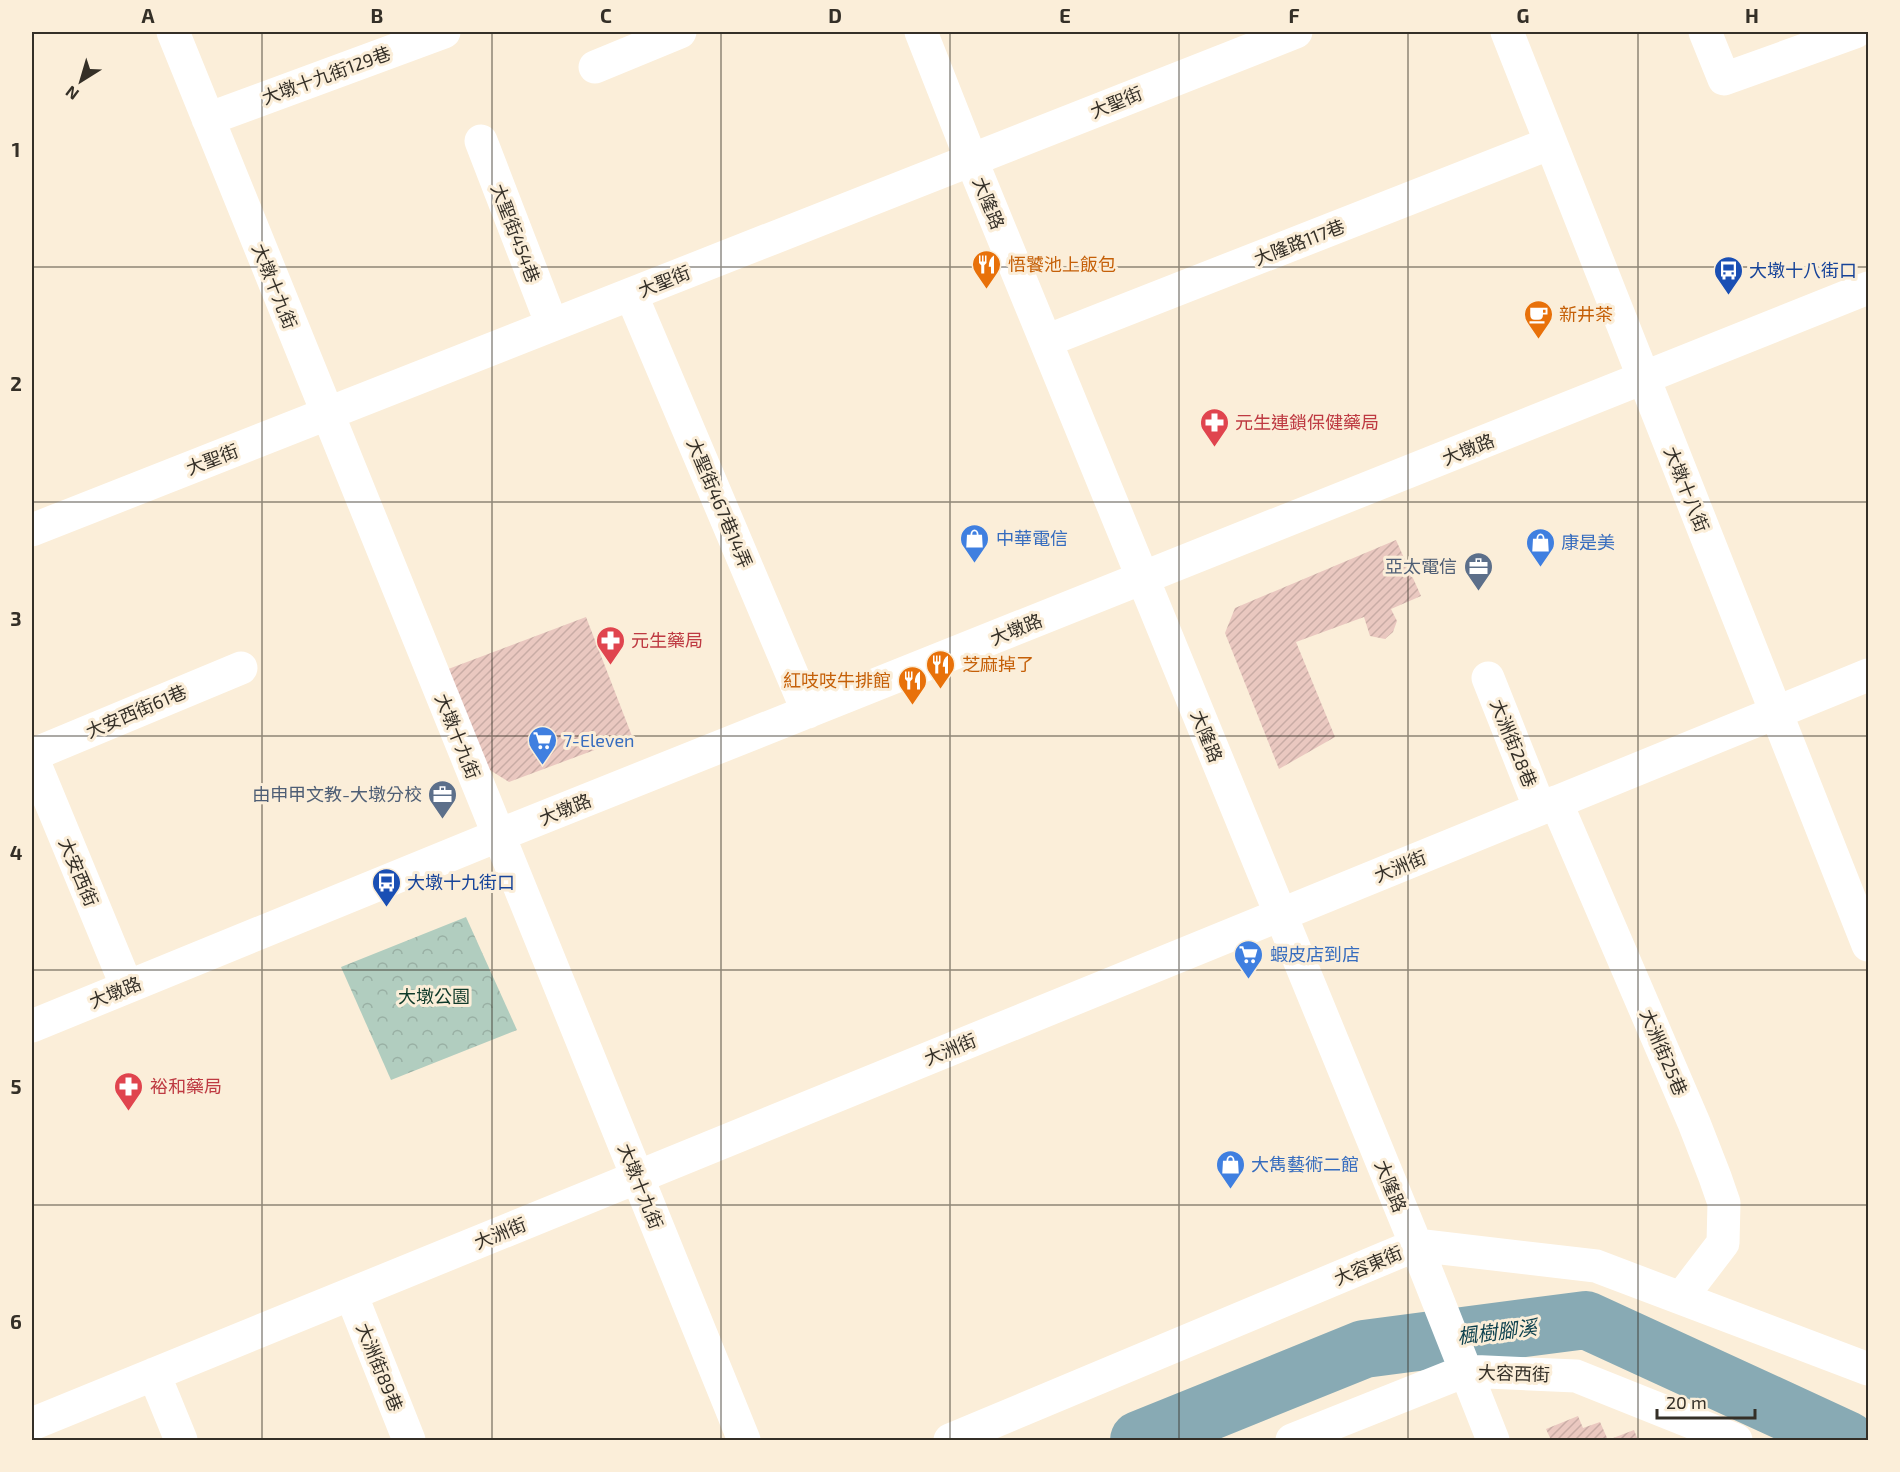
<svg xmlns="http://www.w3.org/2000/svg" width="1900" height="1472" font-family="'Exo 2','Noto Sans TC',sans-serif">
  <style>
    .park { fill: url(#park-crowns) }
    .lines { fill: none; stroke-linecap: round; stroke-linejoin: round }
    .river { stroke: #88aab4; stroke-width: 58 }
    .building { fill: url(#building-hatch) }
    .minor { stroke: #fff; stroke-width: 33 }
    .grid { fill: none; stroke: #342f27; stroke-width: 1.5; stroke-opacity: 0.55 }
    .labels { text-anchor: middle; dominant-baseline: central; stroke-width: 6; stroke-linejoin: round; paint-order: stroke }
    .street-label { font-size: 18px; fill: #342f27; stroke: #fbeed9 }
    .food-label { font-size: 18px; fill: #c56008; stroke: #fbeed9; text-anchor: start }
    .transit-label { font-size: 18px; fill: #164399; stroke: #fbeed9; text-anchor: start }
    .health-label { font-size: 18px; fill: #be3a42; stroke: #fbeed9; text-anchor: start }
    .shop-label { font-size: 18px; fill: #366cbe; stroke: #fbeed9; text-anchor: start }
    .service-label { font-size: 18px; fill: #4e5e75; stroke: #fbeed9; text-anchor: end }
    .park-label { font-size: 18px; fill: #0f3a2a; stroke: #fbeed9 }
    .water-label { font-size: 20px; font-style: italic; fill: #0b3f4c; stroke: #fbeed9 }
    .neatline { fill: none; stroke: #342f27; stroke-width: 2 }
    .grid-label { font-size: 20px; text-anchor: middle; font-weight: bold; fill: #342f27 }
  </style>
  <defs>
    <pattern id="park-crowns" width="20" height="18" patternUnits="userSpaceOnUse" patternTransform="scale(1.5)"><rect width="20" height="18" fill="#b1cdbf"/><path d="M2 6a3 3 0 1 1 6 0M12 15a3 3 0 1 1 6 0" fill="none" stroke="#99b0a4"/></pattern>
    <pattern id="building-hatch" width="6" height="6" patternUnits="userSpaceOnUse" patternTransform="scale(1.5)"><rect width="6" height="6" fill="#eac8c0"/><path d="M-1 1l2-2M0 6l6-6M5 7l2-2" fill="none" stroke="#c9aca5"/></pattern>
  </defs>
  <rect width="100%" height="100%" fill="#fbeed9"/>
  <path class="park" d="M 466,917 L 517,1030 L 391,1080 L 341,967 Z"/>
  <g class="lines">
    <path class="river" d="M 1139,1440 L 1364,1349 L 1586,1320 L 1847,1440"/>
  </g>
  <path class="building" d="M 1396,540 L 1421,596 L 1391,609 L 1397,621 L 1393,632 L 1385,639 L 1370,636 L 1364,617 L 1296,642 L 1335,737 L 1279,769 L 1225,633 L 1235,608 Z
    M 586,617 L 632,736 L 509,782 L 485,767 L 443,671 Z
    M 1578,1416 L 1583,1428 L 1600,1422 L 1608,1440 L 1634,1430 L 1638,1440 L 1551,1440 L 1546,1429 Z"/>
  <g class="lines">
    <path class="minor" d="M 173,32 L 744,1440
      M 921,32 L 971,159 L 1416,1245 L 1493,1440
      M 1507,32 L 1868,945
      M 1705,32 L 1724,79 L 1855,32
      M 595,67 L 680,32
      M 208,119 L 444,32
      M 481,141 L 552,325
      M 631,294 L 808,712
      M 1046,341 L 1551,143
      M 32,530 L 1296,32
      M 1488,678 L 1540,809
      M 32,755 L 241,668
      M 32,757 L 127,987
      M 1556,802 L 1694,1123 L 1715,1177 L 1724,1203 L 1723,1243 L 1681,1298
      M 32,1026 L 514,829 L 1868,288
      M 351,1294 L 409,1440
      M 154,1374 L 181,1440
      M 32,1424 L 1868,675
      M 950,1440 L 1416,1245 L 1596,1266 L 1868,1369
      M 1292,1440 L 1465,1371 L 1576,1376 L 1736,1440"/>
  </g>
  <path class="grid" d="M 262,32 L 262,1440M 492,32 L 492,1440M 721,32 L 721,1440M 950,32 L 950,1440M 1179,32 L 1179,1440M 1408,32 L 1408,1440M 1638,32 L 1638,1440M 32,267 L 1868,267M 32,502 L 1868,502M 32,736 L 1868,736M 32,970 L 1868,970M 32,1205 L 1868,1205"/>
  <defs>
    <symbol id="restaurant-pin" viewBox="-11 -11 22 30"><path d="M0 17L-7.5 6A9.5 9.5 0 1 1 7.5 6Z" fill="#e8710a" stroke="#fbeed9"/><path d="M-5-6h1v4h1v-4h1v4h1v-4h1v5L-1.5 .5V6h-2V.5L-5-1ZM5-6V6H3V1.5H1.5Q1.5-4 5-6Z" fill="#fff"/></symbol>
    <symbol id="bus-pin" viewBox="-11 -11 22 30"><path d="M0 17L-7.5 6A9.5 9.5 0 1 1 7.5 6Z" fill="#1a4fb4" stroke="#fbeed9"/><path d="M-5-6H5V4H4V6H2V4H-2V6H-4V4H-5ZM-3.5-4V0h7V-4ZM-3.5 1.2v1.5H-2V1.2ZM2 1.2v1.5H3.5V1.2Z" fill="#fff"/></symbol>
    <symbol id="cafe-pin" viewBox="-11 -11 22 30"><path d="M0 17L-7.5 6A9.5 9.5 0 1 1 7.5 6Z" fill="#e8710a" stroke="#fbeed9"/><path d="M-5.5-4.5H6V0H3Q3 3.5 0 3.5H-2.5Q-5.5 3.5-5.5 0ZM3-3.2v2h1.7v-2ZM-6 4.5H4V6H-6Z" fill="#fff"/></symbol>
    <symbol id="pharmacy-pin" viewBox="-11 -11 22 30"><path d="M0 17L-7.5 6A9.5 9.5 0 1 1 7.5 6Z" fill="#e0444e" stroke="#fbeed9"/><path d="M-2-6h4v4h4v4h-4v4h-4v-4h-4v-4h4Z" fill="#fff"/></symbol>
    <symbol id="shop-pin" viewBox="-11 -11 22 30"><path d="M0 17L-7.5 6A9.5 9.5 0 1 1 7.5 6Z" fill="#3f7fe0" stroke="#fbeed9"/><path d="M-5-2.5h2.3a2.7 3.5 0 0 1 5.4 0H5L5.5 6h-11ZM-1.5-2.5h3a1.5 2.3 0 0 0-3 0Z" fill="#fff"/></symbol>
    <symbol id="office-pin" viewBox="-11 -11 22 30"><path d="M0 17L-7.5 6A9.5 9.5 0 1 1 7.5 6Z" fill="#5c6f8a" stroke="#fbeed9"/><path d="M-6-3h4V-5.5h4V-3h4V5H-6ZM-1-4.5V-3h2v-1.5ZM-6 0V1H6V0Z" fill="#fff"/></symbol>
    <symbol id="supermarket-pin" viewBox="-11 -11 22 30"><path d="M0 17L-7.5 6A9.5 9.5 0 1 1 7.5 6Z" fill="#3f7fe0" stroke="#fbeed9"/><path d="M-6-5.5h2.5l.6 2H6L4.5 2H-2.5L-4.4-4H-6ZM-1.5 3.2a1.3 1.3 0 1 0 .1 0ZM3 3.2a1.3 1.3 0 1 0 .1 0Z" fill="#fff"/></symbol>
  </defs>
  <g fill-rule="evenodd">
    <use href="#restaurant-pin" x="970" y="248" width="33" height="45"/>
    <use href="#bus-pin" x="1712" y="254" width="33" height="45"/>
    <use href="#cafe-pin" x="1522" y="298" width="33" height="45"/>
    <use href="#pharmacy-pin" x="1198" y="406" width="33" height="45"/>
    <use href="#shop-pin" x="958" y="522" width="33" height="45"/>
    <use href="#shop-pin" x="1524" y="526" width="33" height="45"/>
    <use href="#office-pin" x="1462" y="550" width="33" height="45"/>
    <use href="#pharmacy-pin" x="594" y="624" width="33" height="45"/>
    <use href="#restaurant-pin" x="924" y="648" width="33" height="45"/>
    <use href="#restaurant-pin" x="896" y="664" width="33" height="45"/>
    <use href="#supermarket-pin" x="526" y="724" width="33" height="45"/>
    <use href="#office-pin" x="426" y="778" width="33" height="45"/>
    <use href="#bus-pin" x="370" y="866" width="33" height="45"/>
    <use href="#supermarket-pin" x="1232" y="938" width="33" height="45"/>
    <use href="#pharmacy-pin" x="112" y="1070" width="33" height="45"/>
    <use href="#shop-pin" x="1214" y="1148" width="33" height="45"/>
  </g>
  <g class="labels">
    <g class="street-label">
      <text transform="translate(326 75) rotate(-20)">大墩十九街129巷</text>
      <text transform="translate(1116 102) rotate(-22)">大聖街</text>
      <text transform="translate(989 203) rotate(68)">大隆路</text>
      <text transform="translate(516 233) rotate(69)">大聖街454巷</text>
      <text transform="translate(1299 242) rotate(-21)">大隆路117巷</text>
      <text transform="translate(664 281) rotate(-22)">大聖街</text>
      <text transform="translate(275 286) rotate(68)">大墩十九街</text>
      <text transform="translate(1468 449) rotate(-22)">大墩路</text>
      <text transform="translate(212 459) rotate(-21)">大聖街</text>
      <text transform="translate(1687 489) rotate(68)">大墩十八街</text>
      <text transform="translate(720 503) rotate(67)">大聖街467巷14弄</text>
      <text transform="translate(1016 629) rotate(-22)">大墩路</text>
      <text transform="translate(136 711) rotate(-23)">大安西街61巷</text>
      <text transform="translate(458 736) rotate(68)">大墩十九街</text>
      <text transform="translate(1207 736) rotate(68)">大隆路</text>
      <text transform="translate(1514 743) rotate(68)">大洲街28巷</text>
      <text transform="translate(565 809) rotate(-22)">大墩路</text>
      <text transform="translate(1400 866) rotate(-22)">大洲街</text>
      <text transform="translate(79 872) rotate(67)">大安西街</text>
      <text transform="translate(115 992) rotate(-22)">大墩路</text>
      <text transform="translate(950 1049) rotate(-22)">大洲街</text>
      <text transform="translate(1664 1052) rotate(67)">大洲街25巷</text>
      <text transform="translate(641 1186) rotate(68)">大墩十九街</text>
      <text transform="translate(1391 1186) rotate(68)">大隆路</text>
      <text transform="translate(500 1233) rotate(-22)">大洲街</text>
      <text transform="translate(1368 1265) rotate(-23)">大容東街</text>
      <text transform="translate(380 1367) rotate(68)">大洲街89巷</text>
      <text transform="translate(1514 1373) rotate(2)">大容西街</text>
    </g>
    <g class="food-label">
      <text x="1008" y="264">悟饕池上飯包</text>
      <text x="1559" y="314">新井茶</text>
      <text x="962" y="664">芝麻掉了</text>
      <text x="891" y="680" text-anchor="end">紅吱吱牛排館</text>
    </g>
    <g class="transit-label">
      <text x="1749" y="270">大墩十八街口</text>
      <text x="407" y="882">大墩十九街口</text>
    </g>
    <g class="health-label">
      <text x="1235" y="422">元生連鎖保健藥局</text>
      <text x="631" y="640">元生藥局</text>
      <text x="150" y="1086">裕和藥局</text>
    </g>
    <g class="shop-label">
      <text x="996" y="538">中華電信</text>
      <text x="1561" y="542">康是美</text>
      <text x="563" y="740">7-Eleven</text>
      <text x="1270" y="954">蝦皮店到店</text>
      <text x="1251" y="1164">大雋藝術二館</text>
    </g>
    <g class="service-label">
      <text x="1457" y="566">亞太電信</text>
      <text x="422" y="794">由申甲文教-大墩分校</text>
    </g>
    <g class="park-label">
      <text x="434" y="996">大墩公園</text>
    </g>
    <g class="water-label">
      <text transform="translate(1497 1331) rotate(-7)">楓樹腳溪</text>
    </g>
  </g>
  <rect width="1900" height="1472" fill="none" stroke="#fbeed9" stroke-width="66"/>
  <g transform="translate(81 81) rotate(217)" stroke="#fbeed9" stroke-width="4.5" paint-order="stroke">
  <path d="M0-4.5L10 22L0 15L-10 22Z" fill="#342f27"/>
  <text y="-9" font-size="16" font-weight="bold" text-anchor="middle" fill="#342f27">N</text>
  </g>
  <path d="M1657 1409v9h98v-9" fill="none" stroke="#342f27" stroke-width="3"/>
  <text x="1666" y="1409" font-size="18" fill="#342f27" stroke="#fbeed9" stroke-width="4.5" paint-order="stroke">20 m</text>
  <rect x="33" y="33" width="1834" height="1406" class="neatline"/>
  <g class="grid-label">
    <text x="148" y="23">A</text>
    <text x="377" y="23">B</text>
    <text x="606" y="23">C</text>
    <text x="835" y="23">D</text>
    <text x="1065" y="23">E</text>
    <text x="1294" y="23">F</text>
    <text x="1523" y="23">G</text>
    <text x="1752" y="23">H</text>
    <text x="16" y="157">1</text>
    <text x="16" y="391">2</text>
    <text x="16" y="626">3</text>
    <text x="16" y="860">4</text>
    <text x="16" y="1094">5</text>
    <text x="16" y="1329">6</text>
  </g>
</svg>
